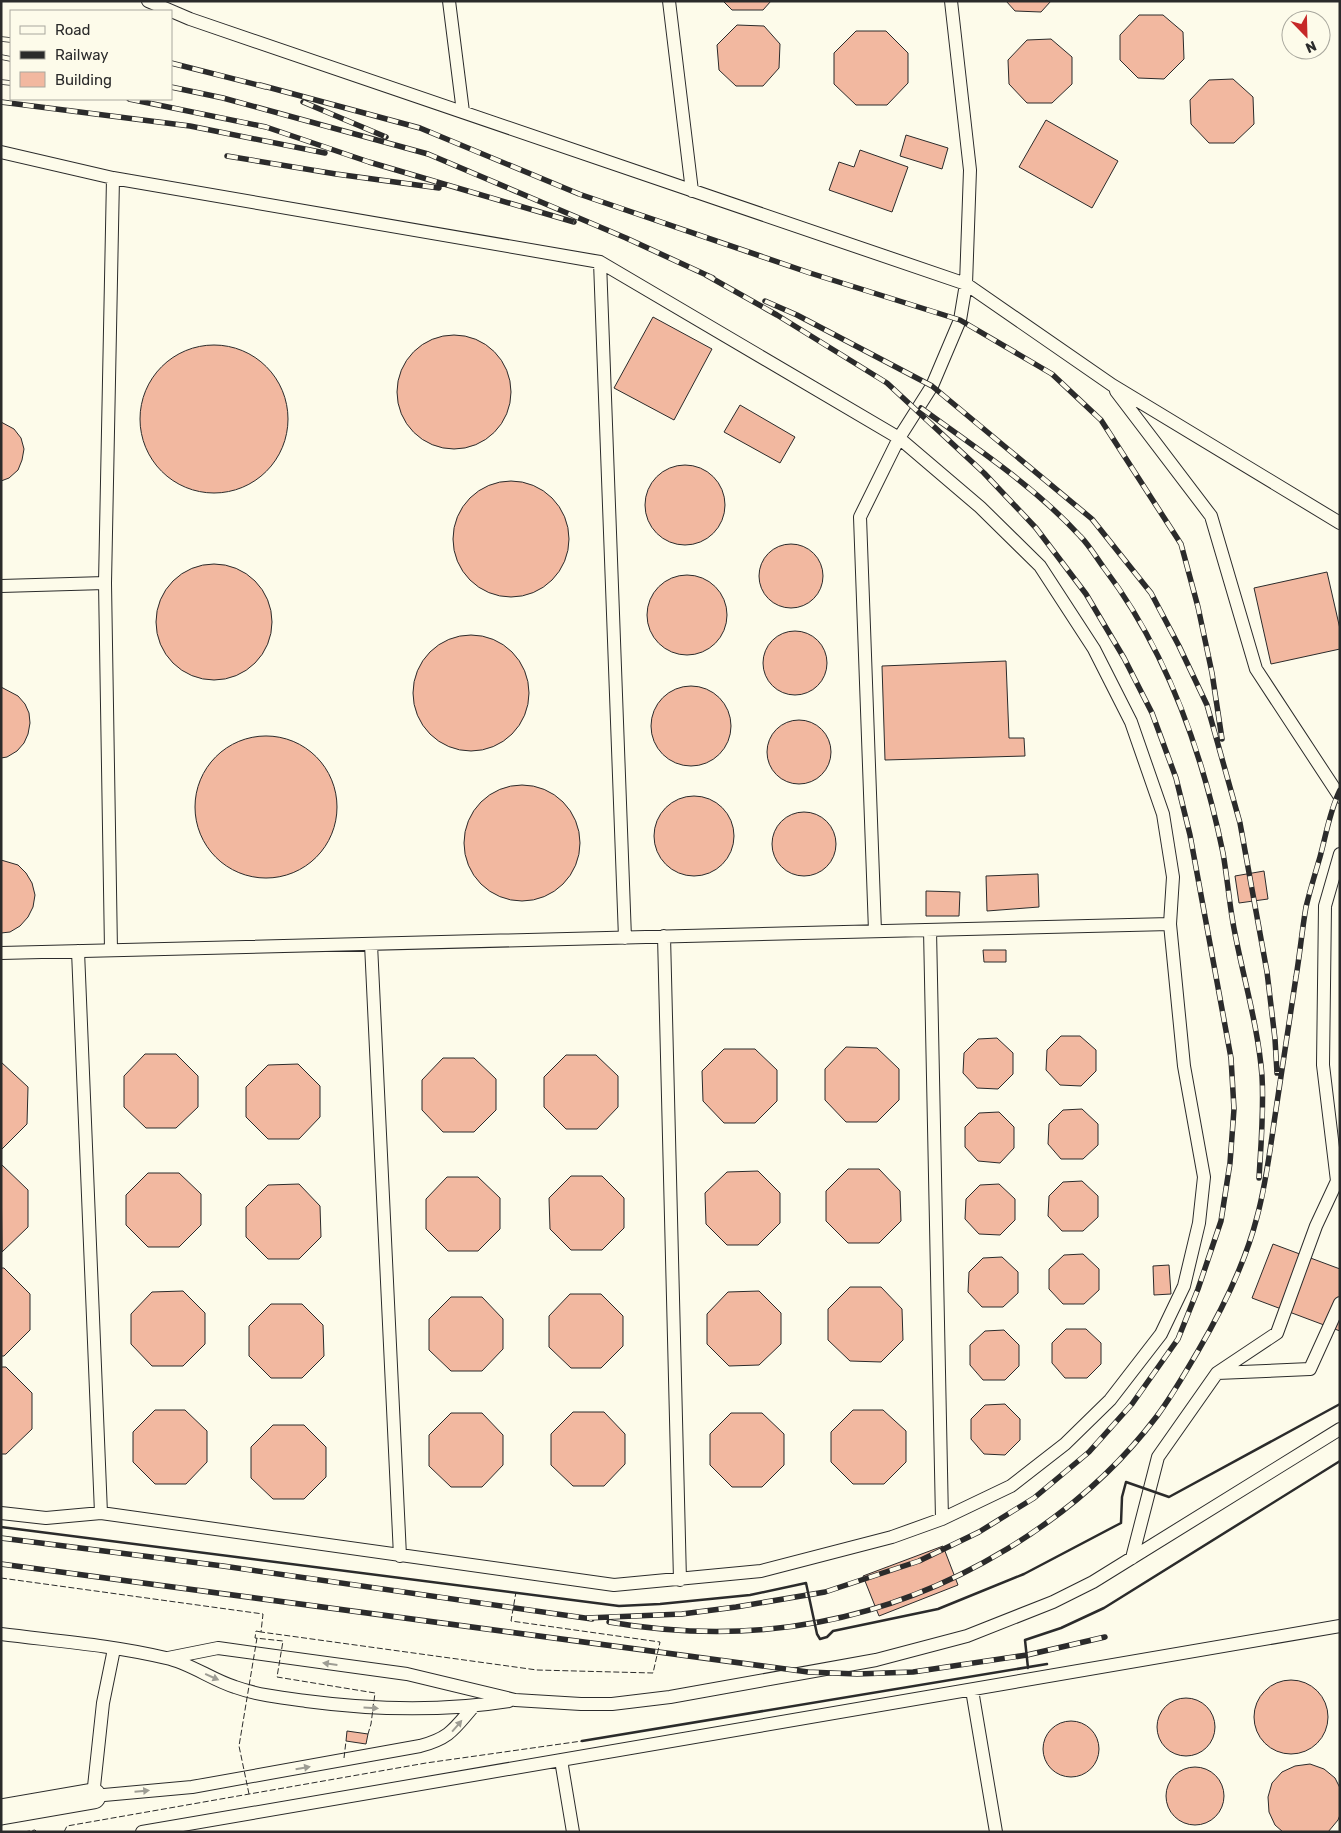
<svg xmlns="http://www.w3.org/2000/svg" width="1341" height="1833" font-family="Rubik,sans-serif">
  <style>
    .building { fill: #f2b8a0; stroke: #2b2b2b }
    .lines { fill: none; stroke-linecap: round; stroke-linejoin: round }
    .service-casing { stroke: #2b2b2b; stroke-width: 14 }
    .minor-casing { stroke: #2b2b2b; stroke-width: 27 }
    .service { stroke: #fdfbea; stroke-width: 12 }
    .minor { stroke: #fdfbea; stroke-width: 25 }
    .rail-casing { stroke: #2b2b2b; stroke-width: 5.5 }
    .rail { stroke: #fdfbea; stroke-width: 4; stroke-dasharray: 11; stroke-linecap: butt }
    .fence { stroke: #2b2b2b; stroke-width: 1; stroke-dasharray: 6 2.5; stroke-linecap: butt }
    .wall { stroke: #2b2b2b; stroke-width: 2.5 }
    .oneway { fill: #9e9d94 }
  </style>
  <rect width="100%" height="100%" fill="#fdfbea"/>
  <path class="building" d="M 723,1 L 771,1 L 763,10 L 732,10 Z
    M 1006,1 L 1051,1 L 1041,12 L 1015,11 Z
    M 1139,15 L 1163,15 L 1183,32 L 1184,59 L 1164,79 L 1138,78 L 1120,60 L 1120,35 Z
    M 737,25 L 764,26 L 780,44 L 779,68 L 763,86 L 736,86 L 719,70 L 717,45 Z
    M 856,31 L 886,31 L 908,53 L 908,83 L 887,105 L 856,105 L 834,84 L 834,53 Z
    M 1051,39 L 1072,57 L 1072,84 L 1052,103 L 1027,103 L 1009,84 L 1008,60 L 1027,40 Z
    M 1233,79 L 1253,97 L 1254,124 L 1234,143 L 1209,143 L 1191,124 L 1190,100 L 1209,80 Z
    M 1046,120 L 1118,161 L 1092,208 L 1019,167 Z
    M 906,135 L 948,148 L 942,169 L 900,156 Z
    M 860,150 L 908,167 L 892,212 L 829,190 L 839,162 L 854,167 Z
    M 653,317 L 712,349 L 674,420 L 614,388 Z
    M397 392a57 57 0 1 1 114 0a57 57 0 1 1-114 0Z
    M140 419a74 74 0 1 1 148 0a74 74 0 1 1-148 0Z
    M 740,405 L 795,437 L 780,463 L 724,432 Z
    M 1,422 L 14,429 L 21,438 L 24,449 L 22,460 L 18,470 L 9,478 L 1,481 Z
    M645 505a40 40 0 1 1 80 0a40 40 0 1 1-80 0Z
    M453 539a58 58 0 1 1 116 0a58 58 0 1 1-116 0Z
    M759 576a32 32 0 1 1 64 0a32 32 0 1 1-64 0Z
    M156 622a58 58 0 1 1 116 0a58 58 0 1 1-116 0Z
    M 1327,572 L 1340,629 L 1340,649 L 1271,664 L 1254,588 Z
    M647 615a40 40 0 1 1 80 0a40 40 0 1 1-80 0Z
    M763 663a32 32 0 1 1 64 0a32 32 0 1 1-64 0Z
    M413 693a58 58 0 1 1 116 0a58 58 0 1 1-116 0Z
    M 1006,661 L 1009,738 L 1024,738 L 1025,756 L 885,760 L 882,666 Z
    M651 726a40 40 0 1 1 80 0a40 40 0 1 1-80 0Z
    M 1,687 L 18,696 L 25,704 L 29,713 L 30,723 L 28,734 L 24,743 L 17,751 L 7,757 L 1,758 Z
    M767 752a32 32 0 1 1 64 0a32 32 0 1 1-64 0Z
    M195 807a71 71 0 1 1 142 0a71 71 0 1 1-142 0Z
    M464 843a58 58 0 1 1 116 0a58 58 0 1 1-116 0Z
    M654 836a40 40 0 1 1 80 0a40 40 0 1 1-80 0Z
    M772 844a32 32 0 1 1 64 0a32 32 0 1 1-64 0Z
    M 1,860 L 18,865 L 26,873 L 32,883 L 35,895 L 33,907 L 28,917 L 20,926 L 10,932 L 1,933 Z
    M 1264,871 L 1268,899 L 1239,903 L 1235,876 Z
    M 1038,874 L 1039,907 L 987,911 L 986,876 Z
    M 926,891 L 960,892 L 959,916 L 926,916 Z
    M 983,950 L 1006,950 L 1006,962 L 984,962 Z
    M 1061,1036 L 1080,1036 L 1096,1050 L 1096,1071 L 1081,1086 L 1060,1085 L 1046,1070 L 1047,1050 Z
    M 997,1038 L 1013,1053 L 1013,1074 L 998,1089 L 977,1088 L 963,1073 L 964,1053 L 978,1039 Z
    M 846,1047 L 877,1048 L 899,1069 L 899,1100 L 877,1122 L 846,1122 L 825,1100 L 825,1069 Z
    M 724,1049 L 755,1049 L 777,1070 L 777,1101 L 755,1123 L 724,1123 L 703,1101 L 702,1071 Z
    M 145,1054 L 176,1054 L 198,1076 L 198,1107 L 176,1128 L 146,1128 L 124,1107 L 124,1076 Z
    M 566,1055 L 596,1055 L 618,1076 L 618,1107 L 597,1129 L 566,1129 L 544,1107 L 544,1077 Z
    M 443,1058 L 474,1058 L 496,1079 L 496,1110 L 474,1132 L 443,1132 L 422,1110 L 422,1080 Z
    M 1,1062 L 28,1087 L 27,1124 L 1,1150 Z
    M 298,1064 L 320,1086 L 320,1117 L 299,1139 L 268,1139 L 246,1117 L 246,1087 L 268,1065 Z
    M 1082,1109 L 1098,1124 L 1098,1145 L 1083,1159 L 1061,1159 L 1048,1144 L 1049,1124 L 1063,1110 Z
    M 999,1112 L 1014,1127 L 1014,1148 L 1000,1163 L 978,1161 L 965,1147 L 965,1127 L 979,1113 Z
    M 1,1164 L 28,1190 L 28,1227 L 2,1252 Z
    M 848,1169 L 879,1169 L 900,1191 L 901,1221 L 879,1243 L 848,1243 L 826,1221 L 826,1191 Z
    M 758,1171 L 780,1193 L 780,1223 L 758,1245 L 727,1245 L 706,1224 L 705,1193 L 727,1172 Z
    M 148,1173 L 179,1173 L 201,1194 L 201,1225 L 179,1247 L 148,1247 L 126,1225 L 126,1195 Z
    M 571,1176 L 602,1176 L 624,1198 L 624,1228 L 602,1250 L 571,1250 L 550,1229 L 549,1198 Z
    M 447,1177 L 478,1177 L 500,1198 L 500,1229 L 478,1251 L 448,1251 L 426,1229 L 426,1199 Z
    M 1082,1181 L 1098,1196 L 1098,1217 L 1083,1231 L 1062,1231 L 1048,1216 L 1049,1196 L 1063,1182 Z
    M 299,1184 L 320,1206 L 321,1237 L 299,1259 L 268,1259 L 246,1237 L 246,1207 L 268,1185 Z
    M 999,1184 L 1015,1199 L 1015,1220 L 1000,1235 L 979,1234 L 965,1219 L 966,1199 L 980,1185 Z
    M 1273,1244 L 1340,1269 L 1340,1331 L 1252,1298 Z
    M 1083,1254 L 1099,1269 L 1099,1290 L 1084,1304 L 1063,1304 L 1049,1289 L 1049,1269 L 1064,1255 Z
    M 1002,1257 L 1018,1272 L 1018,1293 L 1003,1307 L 982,1307 L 968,1292 L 969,1272 L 983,1258 Z
    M 1169,1265 L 1171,1294 L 1154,1295 L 1153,1266 Z
    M 1,1268 L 4,1268 L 30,1294 L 30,1330 L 4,1356 L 1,1356 Z
    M 850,1287 L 881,1287 L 902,1309 L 903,1340 L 881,1362 L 850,1361 L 828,1340 L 828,1309 Z
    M 183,1291 L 205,1313 L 205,1344 L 183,1366 L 152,1366 L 131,1344 L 131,1314 L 152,1292 Z
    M 759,1291 L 781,1313 L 781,1344 L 759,1365 L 729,1366 L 707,1344 L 707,1314 L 728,1292 Z
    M 570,1294 L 601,1294 L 623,1316 L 623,1346 L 601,1368 L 571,1368 L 549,1347 L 549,1316 Z
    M 451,1297 L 482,1297 L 503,1319 L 503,1349 L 482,1371 L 451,1371 L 429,1350 L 429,1319 Z
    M 271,1304 L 302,1304 L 323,1325 L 324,1356 L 302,1378 L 271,1378 L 249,1356 L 249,1326 Z
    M 1066,1329 L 1086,1329 L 1101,1343 L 1101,1364 L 1087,1378 L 1065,1378 L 1052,1363 L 1052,1343 Z
    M 1004,1330 L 1019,1345 L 1019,1366 L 1005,1380 L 983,1380 L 970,1365 L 970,1345 L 985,1331 Z
    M 1,1367 L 6,1367 L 32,1393 L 32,1429 L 6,1454 L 1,1454 Z
    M 1005,1404 L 1020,1419 L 1020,1440 L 1005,1455 L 984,1454 L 971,1439 L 971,1419 L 985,1405 Z
    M 155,1410 L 185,1410 L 207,1431 L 207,1462 L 186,1484 L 155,1484 L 133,1462 L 133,1432 Z
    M 853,1410 L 883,1410 L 906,1431 L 906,1462 L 884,1484 L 853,1484 L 831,1462 L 831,1432 Z
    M 573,1412 L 604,1412 L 625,1434 L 625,1464 L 604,1486 L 573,1486 L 551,1465 L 551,1434 Z
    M 451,1413 L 482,1413 L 503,1435 L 503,1465 L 482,1487 L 451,1487 L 429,1466 L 429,1435 Z
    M 731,1413 L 762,1413 L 784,1434 L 784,1465 L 762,1487 L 732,1487 L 710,1465 L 710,1434 Z
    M 273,1425 L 304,1425 L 326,1447 L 326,1477 L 304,1499 L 273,1499 L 251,1478 L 251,1447 Z
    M 943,1546 L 958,1585 L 879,1616 L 863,1576 Z
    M1254 1717a37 37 0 1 1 74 0a37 37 0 1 1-74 0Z
    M1157 1727a29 29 0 1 1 58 0a29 29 0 1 1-58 0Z
    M1043 1749a28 28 0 1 1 56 0a28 28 0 1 1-56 0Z
    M 347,1731 L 368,1734 L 366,1744 L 346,1741 Z
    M 1310,1764 L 1324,1769 L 1335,1778 L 1340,1788 L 1340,1815 L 1338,1820 L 1328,1832 L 1283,1832 L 1275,1825 L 1269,1812 L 1268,1797 L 1272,1783 L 1282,1772 L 1295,1766 Z
    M1166 1796a29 29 0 1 1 58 0a29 29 0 1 1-58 0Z"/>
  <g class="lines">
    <defs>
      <path id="service" d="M 148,1 L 190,19 L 966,284 L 1112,385 L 1340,523
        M 449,1 L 463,112
        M 669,1 L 692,191
        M 1,152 L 113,178 L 600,262 L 899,438 L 980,507 L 1040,566 L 1094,649 L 1131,722 L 1163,814 L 1173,877 L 1170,924 L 1184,1066 L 1204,1177 L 1199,1223 L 1184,1286 L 1161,1334 L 1110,1400 L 1065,1444 L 1011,1486 L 942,1519 L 892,1537 L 761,1571 L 614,1585 L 101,1513 L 46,1518 L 1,1513
        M 600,262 L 625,938
        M 1116,391 L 1211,516 L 1256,669 L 1340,797
        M 1,586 L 105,583
        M 930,930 L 942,1519
        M 875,931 L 860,517 L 899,438 L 932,386 L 960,320 L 966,284 L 970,170 L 951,1
        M 664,936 L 680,1580
        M 371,944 L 400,1556
        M 111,950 L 105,583 L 113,178
        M 78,951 L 101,1513
        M 1,953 L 1170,924
        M 1217,1373 L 1310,1369 L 1340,1303
        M 1132,1558 L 1158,1457 L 1217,1373 L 1277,1333 L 1316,1226 L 1337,1181 L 1323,1065 L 1325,906 L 1340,854
        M 1,1634 C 56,1641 112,1645 166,1658 C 190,1663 212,1680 235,1687 C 257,1695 283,1698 306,1701 C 374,1710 440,1712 509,1701
        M 114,1649 L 103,1703 L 93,1796 L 192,1787 L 420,1746 C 450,1738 454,1729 473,1707
        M 168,1658 L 218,1648 L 407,1674 L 515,1700 L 581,1704 L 612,1704 L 670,1697 L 876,1660 L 967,1636 L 1053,1602 L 1093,1582 L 1340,1429
        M 972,1690 L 996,1832
        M 561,1760 L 573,1832
        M 142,1832 L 1340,1626"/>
      <path id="minor" d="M 1,1812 L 93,1796"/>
    </defs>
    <use href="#service" class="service-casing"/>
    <use href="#minor" class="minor-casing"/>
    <use href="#service" class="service"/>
    <use href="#minor" class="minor"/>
    <defs>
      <path id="rail" d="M 1,39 L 11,40
        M 1,57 L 11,59
        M 171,63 L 266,87
        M 1,82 L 11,83
        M 260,85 L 420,128 L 579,194 L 810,273 L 960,320 L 1052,374 L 1101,420 L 1181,544 L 1198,607 L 1212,673 L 1222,739
        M 171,87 L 223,98 L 428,154 L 626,238 L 713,278
        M 129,99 L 266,127 L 369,162 L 574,222
        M 1,102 L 190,126 L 325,153
        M 303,102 L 386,137
        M 227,156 L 336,174 L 439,188
        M 765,301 L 797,315 L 932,386 L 1092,519 L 1151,593 L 1179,646 L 1207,705 L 1240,823 L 1267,972 L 1275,1039 L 1277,1073
        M 921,408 C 976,448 1034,486 1080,536 C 1089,545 1096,557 1104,568 C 1167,651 1202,751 1223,853 C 1227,876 1229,900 1233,923 C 1242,974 1258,1024 1262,1076 C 1264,1110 1261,1144 1259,1178
        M 1,1538 L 223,1566 L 592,1619
        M 1,1564 L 808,1672 L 857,1674 L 913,1672 L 1027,1655 L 1105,1637
        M 587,1618 L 682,1614 L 736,1607 L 825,1592 L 919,1561 L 979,1532 L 1034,1498 L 1089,1452 L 1132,1404 L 1178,1339 L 1198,1289 L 1221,1221 L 1230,1163 L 1234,1109 L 1231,1058 L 1190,835 L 1176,778 L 1152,713 L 1124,658 L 1086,594 L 1036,528 L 984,473 L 887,383 L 777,315 L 706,275
        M 609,1622 C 678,1634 751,1635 819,1622 C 947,1598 1078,1521 1157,1416 C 1172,1396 1185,1373 1198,1351 C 1222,1310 1245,1264 1257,1217 C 1266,1184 1270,1150 1275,1116 C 1282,1069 1289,1023 1296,977 C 1300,953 1302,930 1306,907 C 1310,890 1315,874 1320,857 C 1326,835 1330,810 1340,790"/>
    </defs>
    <use href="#rail" class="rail-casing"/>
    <use href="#rail" class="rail"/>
    <path class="fence" d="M 1,1578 L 263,1614 L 261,1632 L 537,1670 L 653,1673 L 660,1642 L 511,1621 L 516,1592
      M 261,1632 L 256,1631 L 255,1638 L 283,1641 L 277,1677 L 375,1693 L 371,1724 L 368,1734
      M 344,1758 L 346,1741
      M 249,1794 L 239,1746 L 257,1638
      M 24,1832 L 35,1830 L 37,1832
      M 64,1832 L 67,1826 L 426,1763 L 582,1741"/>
    <path class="wall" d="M 1,1527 L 619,1606 L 660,1604 L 750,1595 L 806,1583 L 817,1634 L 820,1639 L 827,1637 L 833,1631 L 938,1609 L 1024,1574 L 1121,1523 L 1122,1497 L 1126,1482 L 1169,1497 L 1340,1404
      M 1028,1668 L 1025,1640 L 1061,1628 L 1104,1608 L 1340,1461
      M 582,1741 L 1047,1664"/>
  </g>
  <defs><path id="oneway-solid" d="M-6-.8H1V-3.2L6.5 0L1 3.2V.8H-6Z" transform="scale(1.25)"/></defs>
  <g class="oneway">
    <use href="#oneway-solid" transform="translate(330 1664) rotate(-172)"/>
    <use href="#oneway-solid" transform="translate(212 1677) rotate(24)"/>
    <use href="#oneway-solid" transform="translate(371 1708) rotate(4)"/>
    <use href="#oneway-solid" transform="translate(457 1726) rotate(-49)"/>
    <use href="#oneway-solid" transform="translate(303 1768) rotate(-10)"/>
    <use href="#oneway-solid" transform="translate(142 1791) rotate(-5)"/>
  </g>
  <rect width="1341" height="1833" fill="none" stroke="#2b2b2b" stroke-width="5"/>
  <rect x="10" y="10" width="162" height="90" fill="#fdfbea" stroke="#a9a89e"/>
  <rect x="20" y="26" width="25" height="8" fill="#fdfbea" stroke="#a9a89e"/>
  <text x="55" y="35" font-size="15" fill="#2b2b2b">Road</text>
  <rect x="20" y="51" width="25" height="8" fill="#2b2b2b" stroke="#a9a89e"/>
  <text x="55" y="60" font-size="15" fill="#2b2b2b">Railway</text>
  <rect x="20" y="72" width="25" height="15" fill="#f2b8a0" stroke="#a9a89e"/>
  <text x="55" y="85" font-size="15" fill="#2b2b2b">Building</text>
  <g transform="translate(1306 35) rotate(157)"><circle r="24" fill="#fdfbea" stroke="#a9a89e"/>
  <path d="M0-4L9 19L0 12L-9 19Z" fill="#c62828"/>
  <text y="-8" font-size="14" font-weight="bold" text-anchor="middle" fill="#2b2b2b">N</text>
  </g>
</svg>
